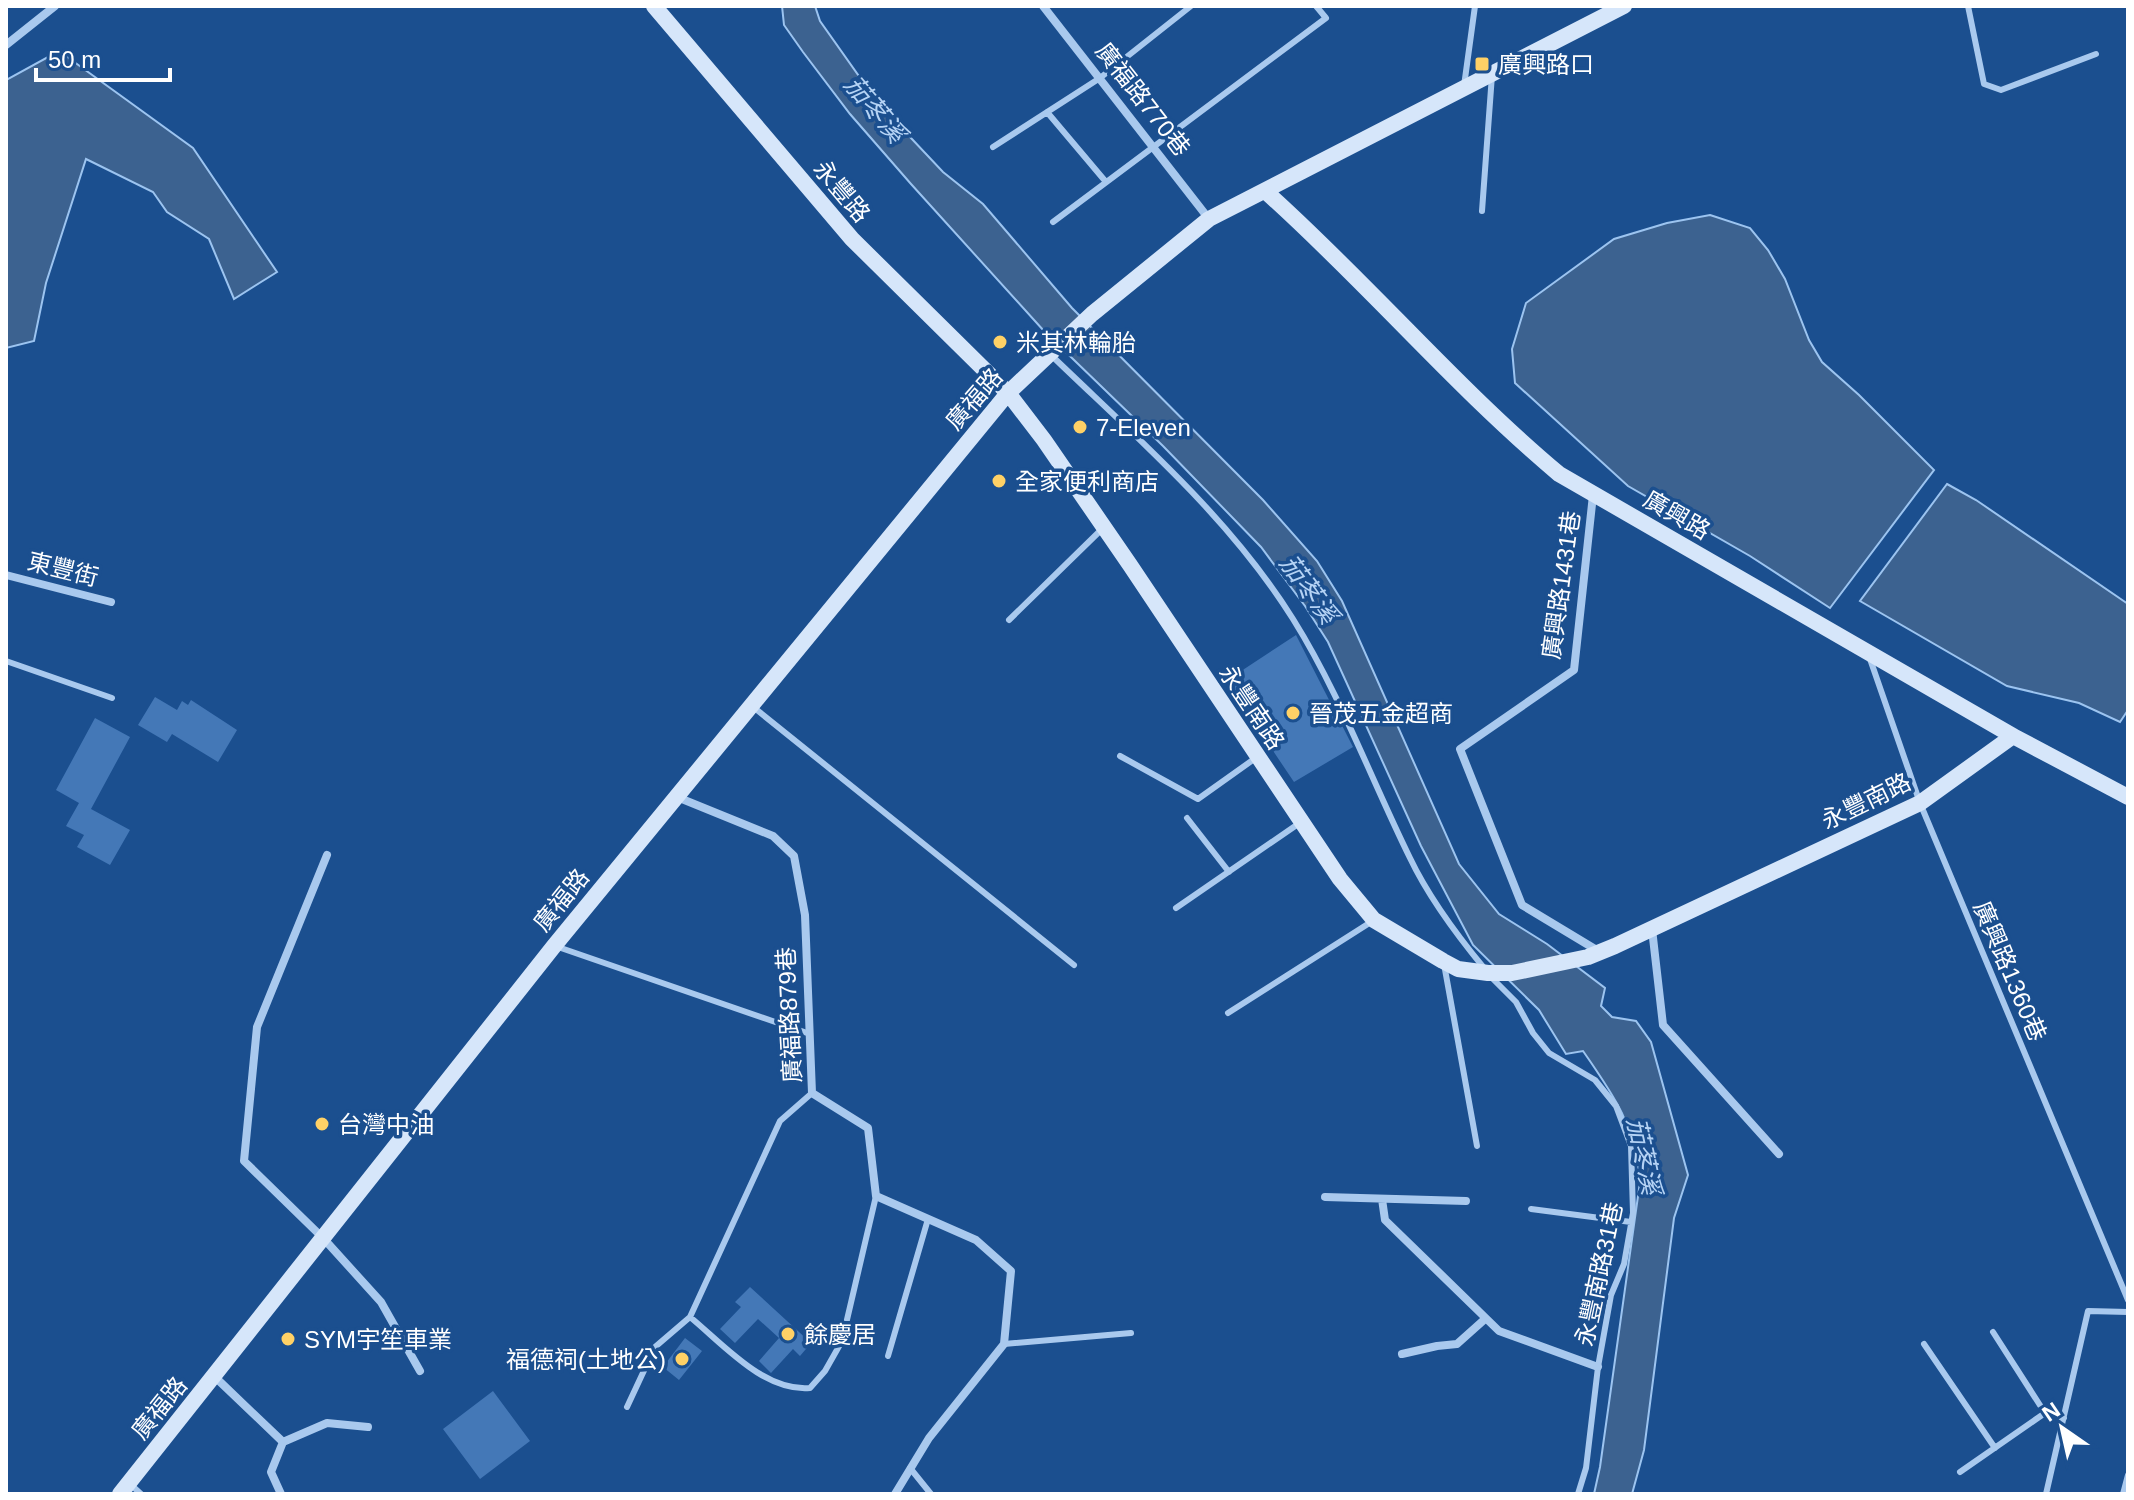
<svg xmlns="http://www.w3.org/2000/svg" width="2134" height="1500" font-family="Helvetica,'Noto Sans TC',sans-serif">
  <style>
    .water { fill: #3c6290; stroke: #9cc4f0; stroke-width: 2 }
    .building { fill: #4478b7 }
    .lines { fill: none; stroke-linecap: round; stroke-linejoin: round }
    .lane { stroke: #a9c9ee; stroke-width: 6 }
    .street { stroke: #a9c9ee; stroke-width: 8 }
    .secondary { stroke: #d6e6fa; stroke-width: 16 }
    .poi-dot { fill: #ffd166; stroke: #1b4f8f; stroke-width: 3 }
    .labels { text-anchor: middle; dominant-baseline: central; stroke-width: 7; stroke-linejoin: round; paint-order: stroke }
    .poi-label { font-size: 24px; fill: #fff; stroke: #1b4f8f; text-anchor: start }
    .street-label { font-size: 24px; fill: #fff; stroke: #1b4f8f }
    .water-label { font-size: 26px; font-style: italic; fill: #b5d3f5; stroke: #1b4f8f }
  </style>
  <rect width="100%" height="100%" fill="#1b4f8f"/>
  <path class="water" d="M 782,6 L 815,6 L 820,21 L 878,103 L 943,172 L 983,204 L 1072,308 L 1263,500 L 1317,561 L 1342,601 L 1459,864 L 1499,914 L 1547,944 L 1605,988 L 1601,1006 L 1612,1017 L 1636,1021 L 1651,1042 L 1688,1175 L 1674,1218 L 1644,1450 L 1632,1494 L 1594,1494 L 1600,1467 L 1640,1182 C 1637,1128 1613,1094 1583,1051 L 1566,1054 L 1539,1010 L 1473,945 L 1421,846 L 1328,642 L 1305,606 L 1261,547 L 1163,446 L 1044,331 L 911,184 L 850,114 L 803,52 L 784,25 Z
    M 59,51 L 193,148 L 277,272 L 234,299 L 209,239 L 167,212 L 153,192 L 86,159 L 46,283 L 34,341 L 6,348 L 6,80 Z
    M 1710,215 L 1750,228 L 1768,250 L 1785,279 L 1809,340 L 1822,362 L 1859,395 L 1934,470 L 1830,608 L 1750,556 L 1628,486 L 1515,383 L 1512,349 L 1526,303 L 1614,239 L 1667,223 Z
    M 1947,484 L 1976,500 L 2128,604 L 2128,710 L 2120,722 L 2079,703 L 2007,686 L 1860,601 Z"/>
  <path class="building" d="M 1296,635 L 1353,747 L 1294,782 L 1226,681 Z
    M 155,697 L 177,710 L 182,701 L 188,705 L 191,700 L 237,730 L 218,762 L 172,734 L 167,742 L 138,725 Z
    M 95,718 L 130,737 L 91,809 L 130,830 L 110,865 L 77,847 L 84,835 L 66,826 L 79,803 L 56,790 Z
    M 750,1287 L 811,1343 L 800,1356 L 793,1349 L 771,1373 L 759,1361 L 779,1338 L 758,1319 L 735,1343 L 720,1329 L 741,1307 L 735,1302 Z
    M 685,1338 L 702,1351 L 679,1380 L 663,1367 Z
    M 493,1391 L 530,1441 L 480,1479 L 443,1429 Z"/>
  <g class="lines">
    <path class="lane" d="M 1968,6 L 1984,84 L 2001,90 L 2096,54
      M 1464,86 L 1475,6
      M 1047,112 L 1106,182
      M 993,147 L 1100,78 L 1191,6
      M 1482,211 L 1492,75
      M 1053,222 L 1326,18 L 1316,6
      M 1052,356 C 1137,438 1230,518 1293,619 C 1340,694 1371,779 1410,858 C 1429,898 1456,934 1484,968
      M 1009,620 L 1101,530
      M 1869,656 L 1920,803 L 2128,1300
      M 6,661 L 112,698
      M 752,706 L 1074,965
      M 1120,756 L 1198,799 L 1257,757
      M 1187,818 L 1229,872
      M 1176,908 L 1301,822
      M 558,947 L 810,1034
      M 1444,964 L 1477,1146
      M 1491,977 L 1516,1002 L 1533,1033 L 1549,1053 L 1595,1080 L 1616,1106 L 1631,1146 L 1633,1213 L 1624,1264 L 1611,1295 L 1598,1367 L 1586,1468 L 1578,1494
      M 1228,1013 L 1371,922
      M 1531,1209 L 1631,1222
      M 690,1317 C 723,1344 764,1392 810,1388 L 825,1371 L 842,1341 L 876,1196
      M 1993,1332 L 2045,1413 L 2064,1418
      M 1004,1344 L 1131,1333
      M 1924,1344 L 1995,1448
      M 888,1356 L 928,1219
      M 627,1407 L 655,1347 L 690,1317 L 780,1121 L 812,1093
      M 910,1468 L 931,1494
      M 1960,1472 L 2045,1413
      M 129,1483 L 141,1494
      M 2046,1494 L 2088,1311 L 2128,1312
      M 2123,1494 L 2128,1475"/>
    <path class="street" d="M 1043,6 L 1209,219
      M 6,45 L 55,6
      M 1593,495 L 1574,670 L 1460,749 L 1522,905 L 1600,952
      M 6,575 L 111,602
      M 677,797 L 773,836 L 794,856 L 805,915 L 812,1093 L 868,1128 L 876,1196 L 976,1240 L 1011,1271 L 1004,1344 L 929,1438 L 895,1494
      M 327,855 L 257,1027 L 244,1161 L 324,1239 L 381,1302 L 420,1371
      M 1652,929 L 1663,1025 L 1779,1154
      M 1325,1197 L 1466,1201
      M 1382,1199 L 1385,1220 L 1499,1331 L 1598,1367
      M 1402,1354 L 1437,1346 L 1457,1344 L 1485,1319
      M 215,1377 L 283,1442
      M 283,1442 L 327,1423 L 368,1427
      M 281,1494 L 271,1472 L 283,1442"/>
    <path class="secondary" d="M 654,6 L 852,239 L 1008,393 L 1044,440 L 1130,565 L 1340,879 L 1374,920 L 1443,961 L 1458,969 L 1488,973 L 1512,973 L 1588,957 L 1615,946 L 1920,803 L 2013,736
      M 1265,191 C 1367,282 1455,387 1559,474 L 2013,736 L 2128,797
      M 120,1494 L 554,946 L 1008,393 L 1092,314 L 1209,219 L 1624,6"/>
  </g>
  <g class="poi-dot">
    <rect x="1474" y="56" width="16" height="16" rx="4"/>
    <circle cx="1000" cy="342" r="8"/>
    <circle cx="1080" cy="427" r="8"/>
    <circle cx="999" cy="481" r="8"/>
    <circle cx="1293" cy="713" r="8"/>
    <circle cx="322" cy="1124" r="8"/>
    <circle cx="788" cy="1334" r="8"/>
    <circle cx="288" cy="1339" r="8"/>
    <circle cx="682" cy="1359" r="8"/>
  </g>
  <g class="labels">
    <g class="poi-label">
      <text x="1498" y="64">廣興路口</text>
      <text x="1016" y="342">米其林輪胎</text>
      <text x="1096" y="427">7-Eleven</text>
      <text x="1015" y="481">全家便利商店</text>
      <text x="1309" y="713">晉茂五金超商</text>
      <text x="338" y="1124">台灣中油</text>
      <text x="804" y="1334">餘慶居</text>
      <text x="304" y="1339">SYM宇笙車業</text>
      <text x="666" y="1359" text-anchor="end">福德祠(土地公)</text>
    </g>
    <g class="street-label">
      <text transform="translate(1143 99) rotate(52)">廣福路770巷</text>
      <text transform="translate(842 191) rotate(50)">永豐路</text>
      <text transform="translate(974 399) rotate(-49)">廣福路</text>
      <text transform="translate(1677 515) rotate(30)">廣興路</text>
      <text transform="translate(63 569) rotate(14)">東豐街</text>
      <text transform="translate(1561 585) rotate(-82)">廣興路1431巷</text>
      <text transform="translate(1252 707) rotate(56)">永豐南路</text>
      <text transform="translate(1866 801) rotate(-26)">永豐南路</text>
      <text transform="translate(561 900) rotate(-51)">廣福路</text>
      <text transform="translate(2010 971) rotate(67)">廣興路1360巷</text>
      <text transform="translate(789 1015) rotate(-93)">廣福路879巷</text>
      <text transform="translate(1599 1274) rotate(-78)">永豐南路31巷</text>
      <text transform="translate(159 1408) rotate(-51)">廣福路</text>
    </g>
    <g class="water-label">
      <text transform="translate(875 109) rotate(50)">茄苳溪</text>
      <text transform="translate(1309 589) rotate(54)">茄苳溪</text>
      <text transform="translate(1644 1156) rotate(78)">茄苳溪</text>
    </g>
  </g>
  <rect width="2134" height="1500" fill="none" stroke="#ffffff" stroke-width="16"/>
  <g transform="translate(2062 1428) rotate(326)" stroke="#1b4f8f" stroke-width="6" paint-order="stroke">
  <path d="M0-6L14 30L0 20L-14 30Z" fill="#ffffff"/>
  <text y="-12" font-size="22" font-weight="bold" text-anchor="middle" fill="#ffffff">N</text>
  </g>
  <path d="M36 68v12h134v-12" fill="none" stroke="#ffffff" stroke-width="4"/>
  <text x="48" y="68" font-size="24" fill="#ffffff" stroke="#1b4f8f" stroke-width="6" paint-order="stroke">50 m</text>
</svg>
